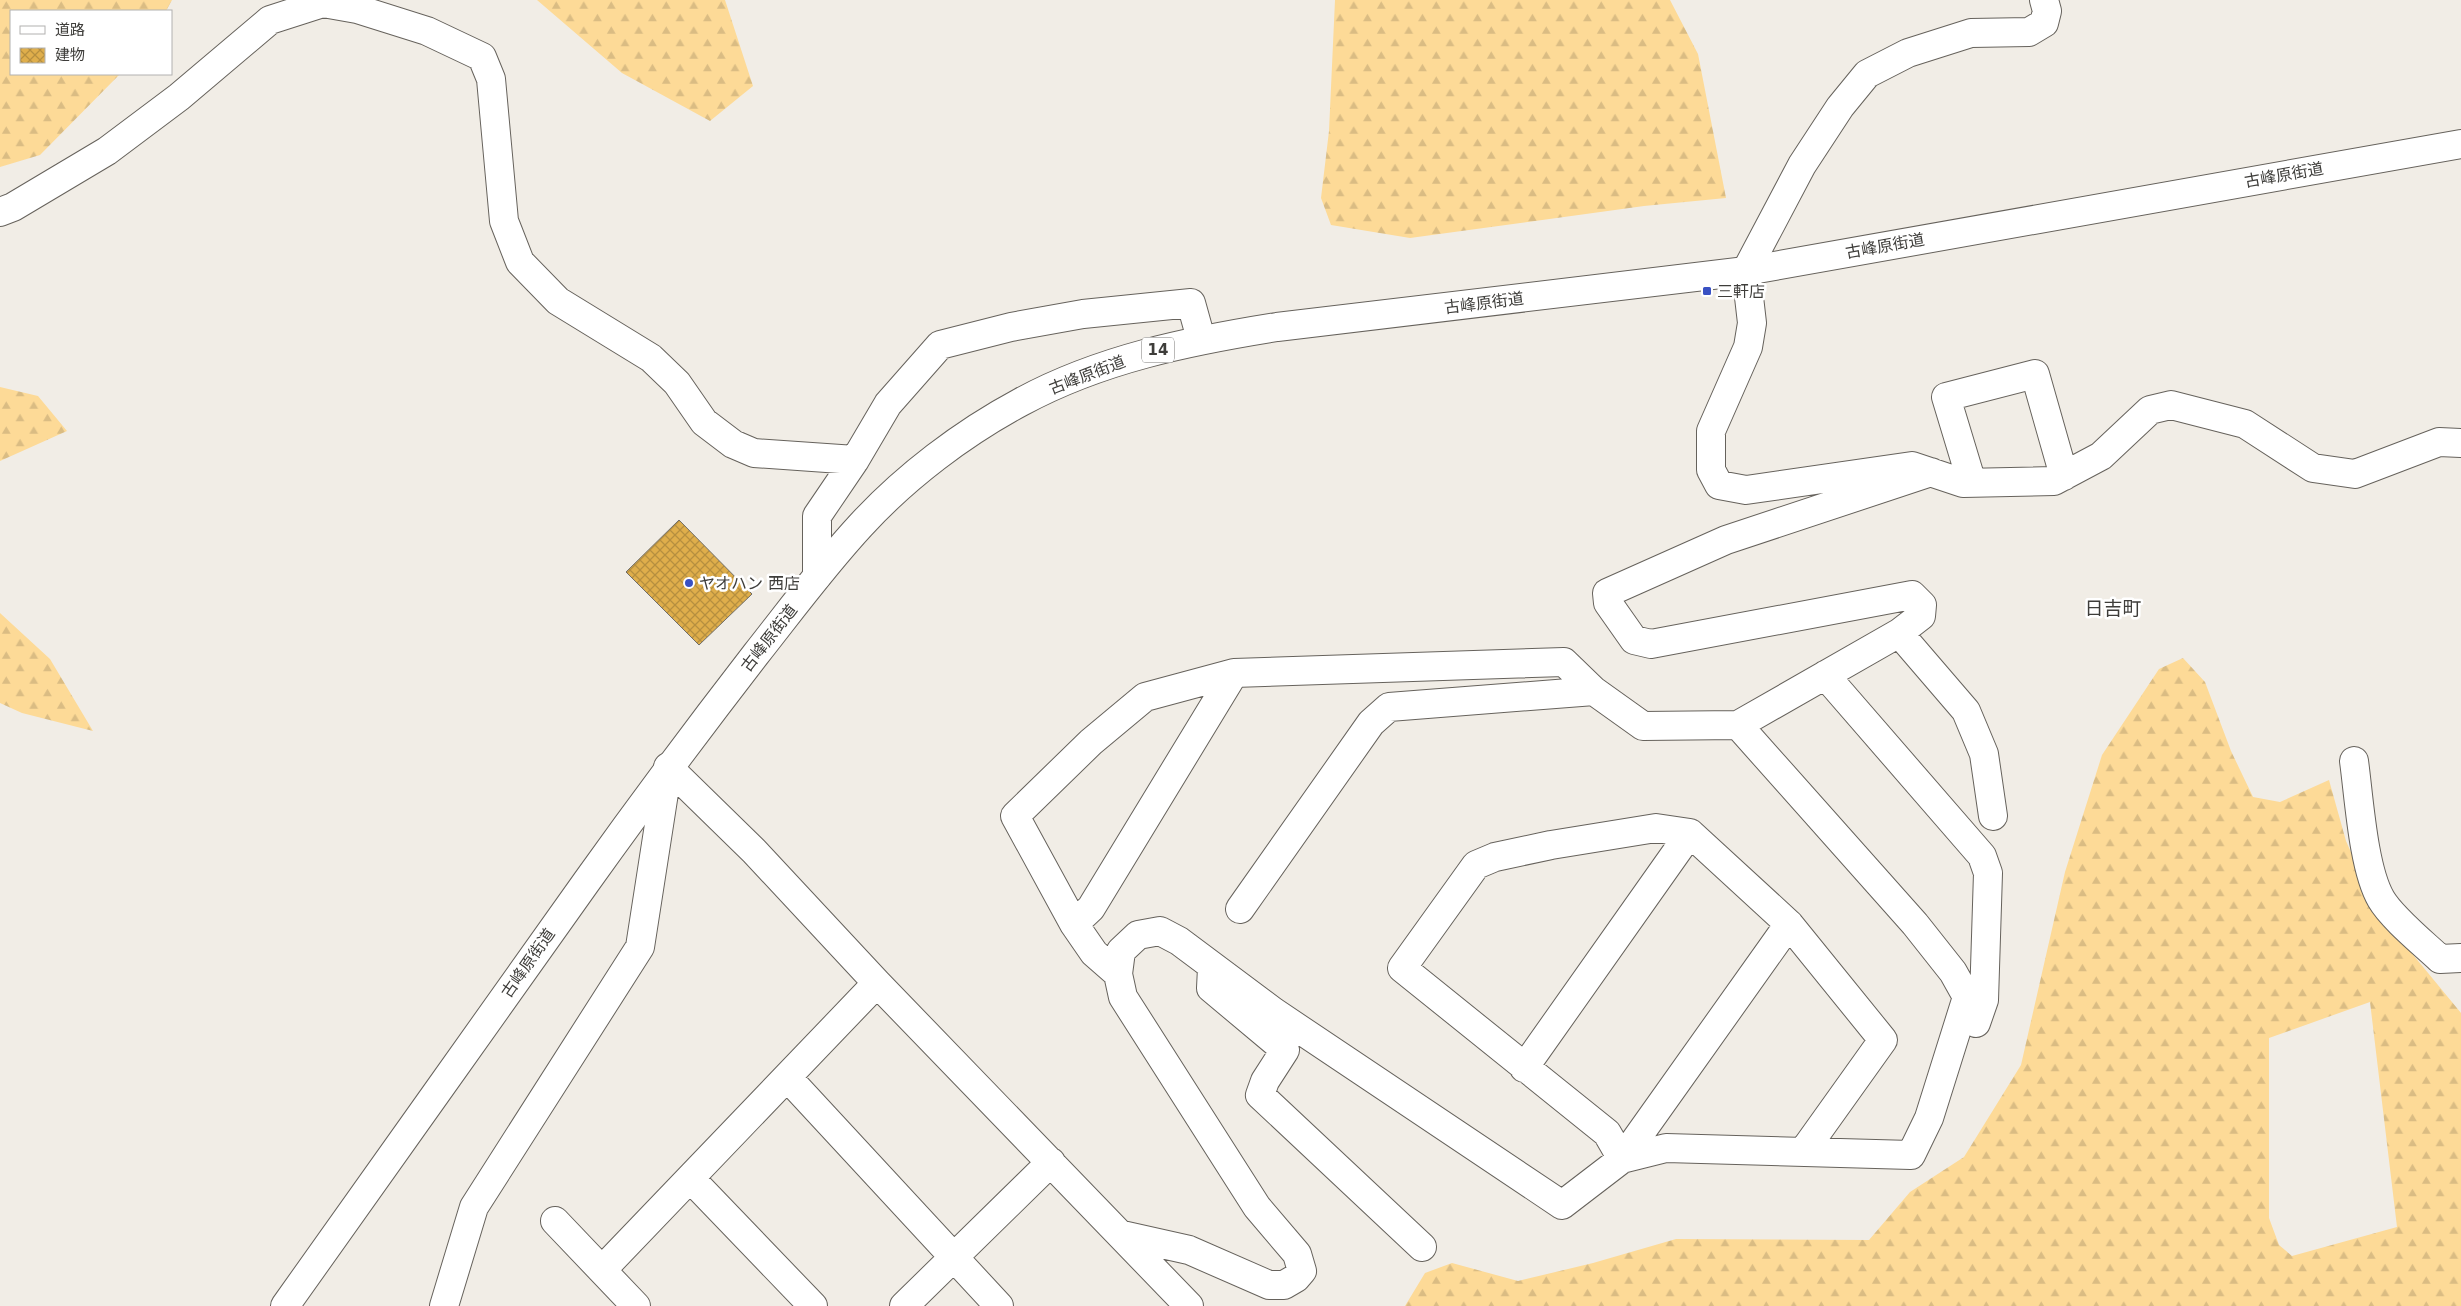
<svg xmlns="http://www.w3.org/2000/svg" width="2461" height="1306" font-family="'DejaVu Sans','Noto Sans JP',sans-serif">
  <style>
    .forest { fill: url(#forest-firs); fill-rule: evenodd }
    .building { fill: url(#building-cross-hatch); stroke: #706d67 }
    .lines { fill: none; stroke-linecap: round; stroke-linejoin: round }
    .minor-casing { stroke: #66625c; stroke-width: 30 }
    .major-casing { stroke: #66625c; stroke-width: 30 }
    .minor { stroke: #fff; stroke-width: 28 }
    .major { stroke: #fff; stroke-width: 28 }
    .poi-dot { fill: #3951c3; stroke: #fff; stroke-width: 2 }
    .labels { text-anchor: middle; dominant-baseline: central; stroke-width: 5; stroke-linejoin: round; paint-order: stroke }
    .shield { fill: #fff; stroke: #787775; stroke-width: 1 }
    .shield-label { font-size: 15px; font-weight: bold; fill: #3e3d3a }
    .street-label { font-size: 16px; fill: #3e3d3a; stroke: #fff }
    .poi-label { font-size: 16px; fill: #3e3d3a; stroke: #fff; text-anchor: start }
    .quarter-label { font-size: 19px; fill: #3e3d3a; stroke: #fff }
  </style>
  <defs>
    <pattern id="forest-firs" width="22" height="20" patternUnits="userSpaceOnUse" patternTransform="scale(1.25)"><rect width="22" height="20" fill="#fdda97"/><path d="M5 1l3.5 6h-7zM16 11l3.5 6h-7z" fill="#dabc83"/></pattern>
    <pattern id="building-cross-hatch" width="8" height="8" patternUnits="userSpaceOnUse" patternTransform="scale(1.25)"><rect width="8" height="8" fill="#dfae4b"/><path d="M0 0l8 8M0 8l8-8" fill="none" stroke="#b68f3f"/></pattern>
  </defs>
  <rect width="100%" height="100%" fill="#f1ede6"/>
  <path class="forest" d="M 0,0 L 172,0 L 166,11 L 11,11 L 11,74 L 120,74 L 40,155 L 0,167 Z
    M 537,0 L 725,0 L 753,86 L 710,121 L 622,73 Z
    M 1335,0 L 1670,0 L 1698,54 L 1726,198 L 1644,206 L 1410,238 L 1331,225 L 1321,198 L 1329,131 Z
    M 0,387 L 38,396 L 67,431 L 0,461 Z
    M 0,613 L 50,659 L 93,731 L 22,713 L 0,703 Z
    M 2183,658 L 2205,682 L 2231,751 L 2253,797 L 2280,802 L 2329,780 L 2346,841 L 2377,911 L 2461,1013 L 2461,1306 L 1405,1306 L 1425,1273 L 1452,1263 L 1518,1281 L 1593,1263 L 1676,1239 L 1869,1240 L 1910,1192 L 1964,1157 L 2021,1065 L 2065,872 L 2102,755 L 2159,669 ZM 2370,1002 L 2397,1227 L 2292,1256 L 2279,1245 L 2269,1218 L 2269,1038 Z"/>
  <path class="building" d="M 679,520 L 752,594 L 699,645 L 626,572 Z"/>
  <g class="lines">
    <defs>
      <path id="minor" d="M 2044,0 L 2047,11 L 2044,23 L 2029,32 L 1971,33 L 1908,53 L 1867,74 L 1840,107 L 1802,165 L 1746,271 L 1752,323 L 1748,347 L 1711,431 L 1711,470 L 1719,485 L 1746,490 L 1912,466 L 1963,483 L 2054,481 L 2101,456 L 2150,410 L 2171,405 L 2245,424 L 2313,468 L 2355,474 L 2439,442 L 2461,443
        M 0,212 L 13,207 L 107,151 L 179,97 L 270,20 L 323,3 L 357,9 L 427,31 L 482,57 L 491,79 L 504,221 L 520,262 L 558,301 L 651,358 L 677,383 L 704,422 L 733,444 L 754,453 L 855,460
        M 1972,483 L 1946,397 L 2035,374 L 2064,476
        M 817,576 L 817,516 L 855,460 L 888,404 L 940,345 L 1011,327 L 1083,314 L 1191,303 L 1201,339
        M 1899,633 L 1966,711 L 1984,754 L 1993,816
        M 1825,675 L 1982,856 L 1988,873 L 1984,1000 L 1976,1023
        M 2354,761 C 2359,797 2363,868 2381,899 C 2392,918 2423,943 2440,959 L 2461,958
        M 668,767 L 754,851 L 877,983 L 1189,1306
        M 1240,909 L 1371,723 L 1389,707 L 1594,691
        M 1074,924 L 1091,908 L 1234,673
        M 1212,968 L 1211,988 L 1285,1050 L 1265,1081 L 1260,1095 L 1422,1247
        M 1118,974 L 1094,953 L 1074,924 L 1015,816 L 1091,742 L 1145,697 L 1234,673 L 1564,662 L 1594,691 L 1643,726 L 1738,725 L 1899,633 L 1921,616 L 1922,605 L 1912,595 L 1651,644 L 1634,640 L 1608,603 L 1607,593 L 1726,540 L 1931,472
        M 1524,1068 L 1690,833
        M 787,1077 L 999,1306
        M 1622,1159 L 1607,1133 L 1402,968 L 1476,865 L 1495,857 L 1551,845 L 1656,828 L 1690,833 L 1789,924 L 1883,1040 L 1803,1152
        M 1622,1159 L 1666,1148 L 1911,1155 L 1929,1118 L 1967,997 L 1953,972 L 1915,924 L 1738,725
        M 690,1178 L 813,1306
        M 555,1221 L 636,1306
        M 1122,1235 L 1189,1250 L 1269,1285 L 1284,1285 L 1296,1278 L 1302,1271 L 1297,1254 L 1257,1207 L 1123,997 L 1118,974 L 1121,951 L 1138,935 L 1160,931 L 1179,941 L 1274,1012 L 1562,1205 L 1622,1159 L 1789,924
        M 602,1270 L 877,983
        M 444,1306 L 474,1207 L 640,947 L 668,767
        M 904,1306 L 1051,1162"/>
      <path id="major" d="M 285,1306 C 386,1164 486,1023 587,881 C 642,804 698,729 756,654 C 790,611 823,566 861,525 C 905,477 963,433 1021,402 C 1100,359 1189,341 1277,327 L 1746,271 L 2461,144"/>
    </defs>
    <use href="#minor" class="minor-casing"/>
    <use href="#major" class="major-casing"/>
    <use href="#minor" class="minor"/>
    <use href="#major" class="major"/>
  </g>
  <g class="poi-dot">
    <rect x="1702" y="286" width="10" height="10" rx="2.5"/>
    <circle cx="689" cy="583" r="5"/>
  </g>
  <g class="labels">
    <rect class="shield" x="1142" y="337.5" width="32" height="25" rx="4"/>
    <g class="shield-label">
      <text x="1158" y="350">14</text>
    </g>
    <g class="street-label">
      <text transform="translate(2284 175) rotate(-10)">古峰原街道</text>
      <text transform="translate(1885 246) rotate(-10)">古峰原街道</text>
      <text transform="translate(1484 303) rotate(-7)">古峰原街道</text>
      <text transform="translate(1087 375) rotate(-21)">古峰原街道</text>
      <text transform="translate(769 638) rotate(-52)">古峰原街道</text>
      <text transform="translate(528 963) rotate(-55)">古峰原街道</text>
    </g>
    <g class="poi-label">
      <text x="1717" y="291">三軒店</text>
      <text x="699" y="583">ヤオハン 西店</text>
    </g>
    <g class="quarter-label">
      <text x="2113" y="608">日吉町</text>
    </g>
  </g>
  <rect x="10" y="10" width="162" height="65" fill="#ffffff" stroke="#b2b1b0"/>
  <rect x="20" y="26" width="25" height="8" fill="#ffffff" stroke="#b2b1b0"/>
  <text x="55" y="35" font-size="15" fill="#3e3d3a">道路</text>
  <rect x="20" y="48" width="25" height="15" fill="url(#building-cross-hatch)" stroke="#b2b1b0"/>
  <text x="55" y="60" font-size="15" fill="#3e3d3a">建物</text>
</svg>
